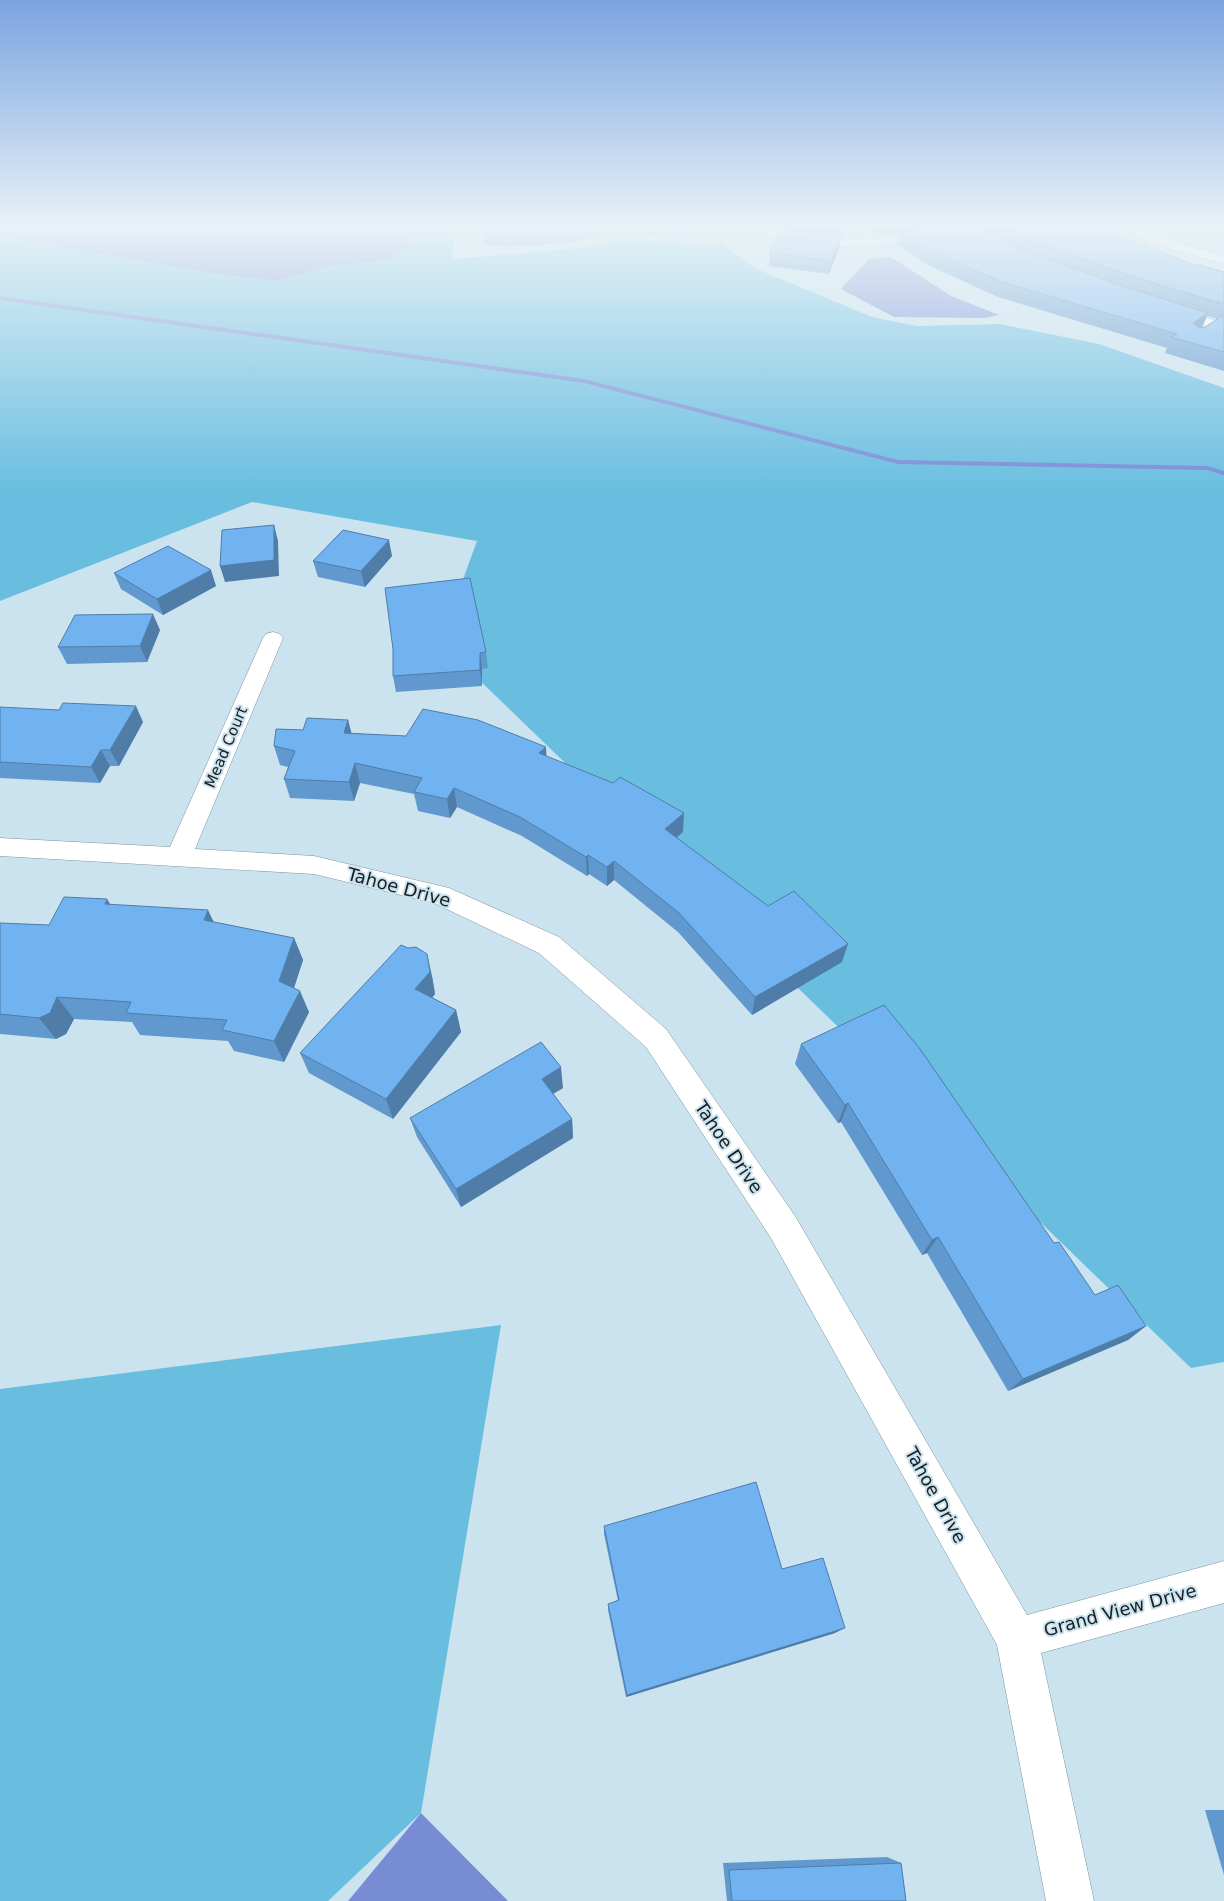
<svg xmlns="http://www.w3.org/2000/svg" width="1224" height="1901" font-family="'DejaVu Sans',sans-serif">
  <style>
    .green { fill: #69bee0 }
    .water { fill: #788cd5 }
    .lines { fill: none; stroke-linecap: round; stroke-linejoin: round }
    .stream { fill: #788cd5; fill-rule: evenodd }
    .street-casing { stroke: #7d949d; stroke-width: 1 }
    .street { fill: #fff; fill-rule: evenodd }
    .wall { fill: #6199ce; fill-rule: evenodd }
    .shaded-wall { fill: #4f7da8 }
    .building { fill: #71b2f0; stroke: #4f7da8 }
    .labels { text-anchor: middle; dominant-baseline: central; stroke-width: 4; stroke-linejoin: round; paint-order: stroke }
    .street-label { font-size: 15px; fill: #171f23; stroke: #cbe3ee }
    .near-street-label { font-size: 18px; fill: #171f23; stroke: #cbe3ee }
  </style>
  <rect width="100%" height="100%" fill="#cbe3ee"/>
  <path class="green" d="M 407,226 L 455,226 L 452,259 L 581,248 L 622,239 L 721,244 L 759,270 L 872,317 L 917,326 L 1000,324 L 1099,344 L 1224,388 L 1224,1362 L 1191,1368 L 440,642 L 477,541 L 252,502 L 0,601 L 0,237 L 215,274 L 278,281 L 330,266 L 389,260 L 408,247 Z
    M 501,1325 L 421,1813 L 328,1901 L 0,1901 L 0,1389 Z"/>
  <path class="water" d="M 0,226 L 407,226 L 408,247 L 389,260 L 330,266 L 278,281 L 215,274 L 0,237 Z
    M 494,226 L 701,226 L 697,234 L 682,237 L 610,235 L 568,243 L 504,247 L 484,244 L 483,234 Z
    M 891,257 L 951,296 L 999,315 L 984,318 L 894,317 L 841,289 L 869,259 Z
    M 421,1813 L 508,1901 L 348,1901 Z"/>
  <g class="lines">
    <path class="stream" d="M 0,296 L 584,379 L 898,460 L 1207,466 L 1224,471 L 1224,475 L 1207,470 L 898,464 L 584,383 L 0,300 Z"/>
    <defs>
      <path id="street" d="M 757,226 C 780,226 801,237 825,239 C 862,241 898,236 934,231 L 940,235 L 934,239 C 894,243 787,258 757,226 Z
        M 1114,226 L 1131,226 L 1163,238 L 1224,256 L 1224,264 L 1155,244 Z
        M 1168,307 L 1224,323 L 1224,332 L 1163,314 L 1161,311 L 1163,308 Z
        M 273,632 L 280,634 L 283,638 L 195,849 L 314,856 L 449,888 L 559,937 L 666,1029 L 795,1216 L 1027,1615 L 1224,1561 L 1224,1603 L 1041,1653 L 1094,1901 L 1046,1901 L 997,1645 L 771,1238 L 646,1047 L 539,953 L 434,903 L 314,874 L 0,856 L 0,838 L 170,847 L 263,638 L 266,634 Z"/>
    </defs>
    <use href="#street" class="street-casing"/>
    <use href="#street" class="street"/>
  </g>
  <path class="wall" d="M 785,226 L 847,226 L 842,237 L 840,237 L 839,248 L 829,274 L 769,266 L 770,252 L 785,228 Z
    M 864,226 L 1093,226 L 1197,266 L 1224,272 L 1224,371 L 1165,353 L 1167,348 L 998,297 L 932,267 L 896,245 L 898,234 L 881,236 ZM 1207,316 L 1217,319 L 1205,327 L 1202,327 Z
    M 392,556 L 365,587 L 318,577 L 313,561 Z
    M 114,573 L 216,586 L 163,615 L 121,589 Z
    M 160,630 L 147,662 L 67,664 L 58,647 Z
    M 393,649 L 486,652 L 488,668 L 482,669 L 482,686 L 396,692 L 393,676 Z
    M 0,707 L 143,722 L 119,766 L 110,766 L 100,783 L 0,778 Z
    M 348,720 L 351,733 L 546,747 L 546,756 L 683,832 L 676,838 L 842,962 L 752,1015 L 678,932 L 614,880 L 607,886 L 589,874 L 587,876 L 522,836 L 457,807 L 450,818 L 418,811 L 414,794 L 360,783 L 354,801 L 290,798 L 284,779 L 288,767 L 280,765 L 274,746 L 303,730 Z
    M 110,904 L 214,922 L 294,938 L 303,960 L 294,988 L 309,1012 L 284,1062 L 234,1051 L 228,1041 L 140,1035 L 132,1022 L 74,1019 L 66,1034 L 56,1039 L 0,1034 L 0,923 L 49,925 Z
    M 432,976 L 435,994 L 432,998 L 456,1010 L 461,1032 L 393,1119 L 309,1073 L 300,1053 Z
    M 801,1044 L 1054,1243 L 1095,1295 L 1146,1326 L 1128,1340 L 1008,1391 L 927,1253 L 922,1255 L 841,1122 L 838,1123 L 795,1064 Z
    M 563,1088 L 553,1094 L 572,1119 L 573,1138 L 461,1207 L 417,1137 L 410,1118 Z
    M 604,1526 L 782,1569 L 835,1633 L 626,1697 L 608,1610 L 608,1604 L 618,1601 L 604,1534 Z
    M 1205,1810 L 1224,1810 L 1224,1875 Z
    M 887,1857 L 901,1863 L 906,1901 L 727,1901 L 723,1863 Z"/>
  <path class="shaded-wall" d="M 844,226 L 847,226 L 842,237 Z
    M 883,226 L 954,226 L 899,231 L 898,234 L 881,236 Z
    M 841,235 L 839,248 L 829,274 L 831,261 Z
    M 1208,313 L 1202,328 L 1186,338 L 1193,323 Z
    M 274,525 L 278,541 L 279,576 L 225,582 L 220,566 Z
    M 389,540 L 392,556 L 365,587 L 361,571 Z
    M 211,570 L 216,586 L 163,615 L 157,599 Z
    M 153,614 L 160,630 L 147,662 L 140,646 Z
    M 480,653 L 482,669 L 482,686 L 480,670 Z
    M 136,706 L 143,722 L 119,766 L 110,750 Z
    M 348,720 L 353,739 L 344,733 Z
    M 546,747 L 547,766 L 539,753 Z
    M 101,750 L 110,766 L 100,783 L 91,767 Z
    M 355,763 L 360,783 L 354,801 L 349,782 Z
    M 454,788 L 457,807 L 450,818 L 447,799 Z
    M 684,813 L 683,832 L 664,848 L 665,829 Z
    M 588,855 L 589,874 L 587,876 L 586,857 Z
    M 614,861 L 614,880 L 607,886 L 607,867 Z
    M 107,899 L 121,922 L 105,904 Z
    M 208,910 L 219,933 L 204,920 Z
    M 294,938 L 303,960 L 289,1003 L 279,981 Z
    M 848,944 L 842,962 L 752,1015 L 755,997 Z
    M 427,954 L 432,976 L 435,994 L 421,1011 L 415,989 Z
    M 300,991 L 309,1012 L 284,1062 L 274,1041 Z
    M 57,997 L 74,1019 L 66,1034 L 56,1039 L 39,1018 Z
    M 456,1010 L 461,1032 L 393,1119 L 386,1099 Z
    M 561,1067 L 563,1088 L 544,1099 L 542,1079 Z
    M 848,1103 L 841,1122 L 838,1123 L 845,1105 Z
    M 572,1119 L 573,1138 L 461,1207 L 456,1189 Z
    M 938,1237 L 927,1253 L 922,1255 L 932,1240 Z
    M 1146,1326 L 1128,1340 L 1008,1391 L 1023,1379 Z
    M 845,1628 L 835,1633 L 626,1697 L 627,1695 Z"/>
  <path class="building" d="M 940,226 L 979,226 L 1022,250 L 1125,287 L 1208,313 L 1193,323 L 1199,328 L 1205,327 L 1222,316 L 1224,316 L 1224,352 L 1171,337 L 1177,334 L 1002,282 L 936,253 L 899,231 Z
    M 1004,226 L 1093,226 L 1197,266 L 1200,265 L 1224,272 L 1224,304 L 1137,278 L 1030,240 Z
    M 781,227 L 813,233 L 841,235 L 831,261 L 770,252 Z
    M 274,525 L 274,560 L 220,566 L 222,530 Z
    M 343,530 L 389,540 L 361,571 L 313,561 Z
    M 168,546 L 211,570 L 157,599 L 114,573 Z
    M 470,578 L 486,652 L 480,653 L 480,670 L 393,676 L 393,649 L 385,588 Z
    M 153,614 L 140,646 L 58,647 L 75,615 Z
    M 63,703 L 136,706 L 110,750 L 101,750 L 91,767 L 0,762 L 0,707 L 59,710 Z
    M 423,709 L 478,720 L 546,747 L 539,753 L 613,783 L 620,777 L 684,813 L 665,829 L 768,906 L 794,891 L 848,944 L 755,997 L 679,913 L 614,861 L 607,867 L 588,855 L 586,857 L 520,817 L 454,788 L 447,799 L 414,792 L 422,778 L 355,763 L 349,782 L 284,779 L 295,751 L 274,746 L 276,729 L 303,730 L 307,718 L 348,720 L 344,733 L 406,736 Z
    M 64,897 L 107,899 L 105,904 L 208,910 L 204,920 L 294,938 L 279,981 L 300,991 L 274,1041 L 222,1030 L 227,1020 L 126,1013 L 131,1002 L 57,997 L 50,1013 L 39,1018 L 0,1014 L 0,923 L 49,925 Z
    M 401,945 L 408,948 L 416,947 L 427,954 L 430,972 L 415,989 L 456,1010 L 386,1099 L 300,1053 Z
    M 884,1005 L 920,1049 L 1054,1243 L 1059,1242 L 1095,1295 L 1118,1285 L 1146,1326 L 1023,1379 L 938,1237 L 932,1240 L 848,1103 L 845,1105 L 801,1044 Z
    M 541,1042 L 561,1067 L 542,1079 L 572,1119 L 456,1189 L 410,1118 Z
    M 756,1482 L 782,1569 L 823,1558 L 845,1628 L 627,1695 L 608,1604 L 619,1600 L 604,1526 Z
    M 901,1863 L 906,1901 L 732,1901 L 729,1870 Z"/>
  <linearGradient id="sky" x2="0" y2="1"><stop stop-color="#7ba4e0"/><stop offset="0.46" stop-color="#e8f2f7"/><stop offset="1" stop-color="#e8f2f7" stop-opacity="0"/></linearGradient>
  <rect width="1224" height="492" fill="url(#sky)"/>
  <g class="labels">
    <g class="street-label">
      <text transform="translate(226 747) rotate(-67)">Mead Court</text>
    </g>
    <g class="near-street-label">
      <text transform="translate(399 887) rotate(15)">Tahoe Drive</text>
      <text transform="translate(729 1147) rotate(56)">Tahoe Drive</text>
      <text transform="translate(936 1495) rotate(61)">Tahoe Drive</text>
      <text transform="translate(1120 1610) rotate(-15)">Grand View Drive</text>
    </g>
  </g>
</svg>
